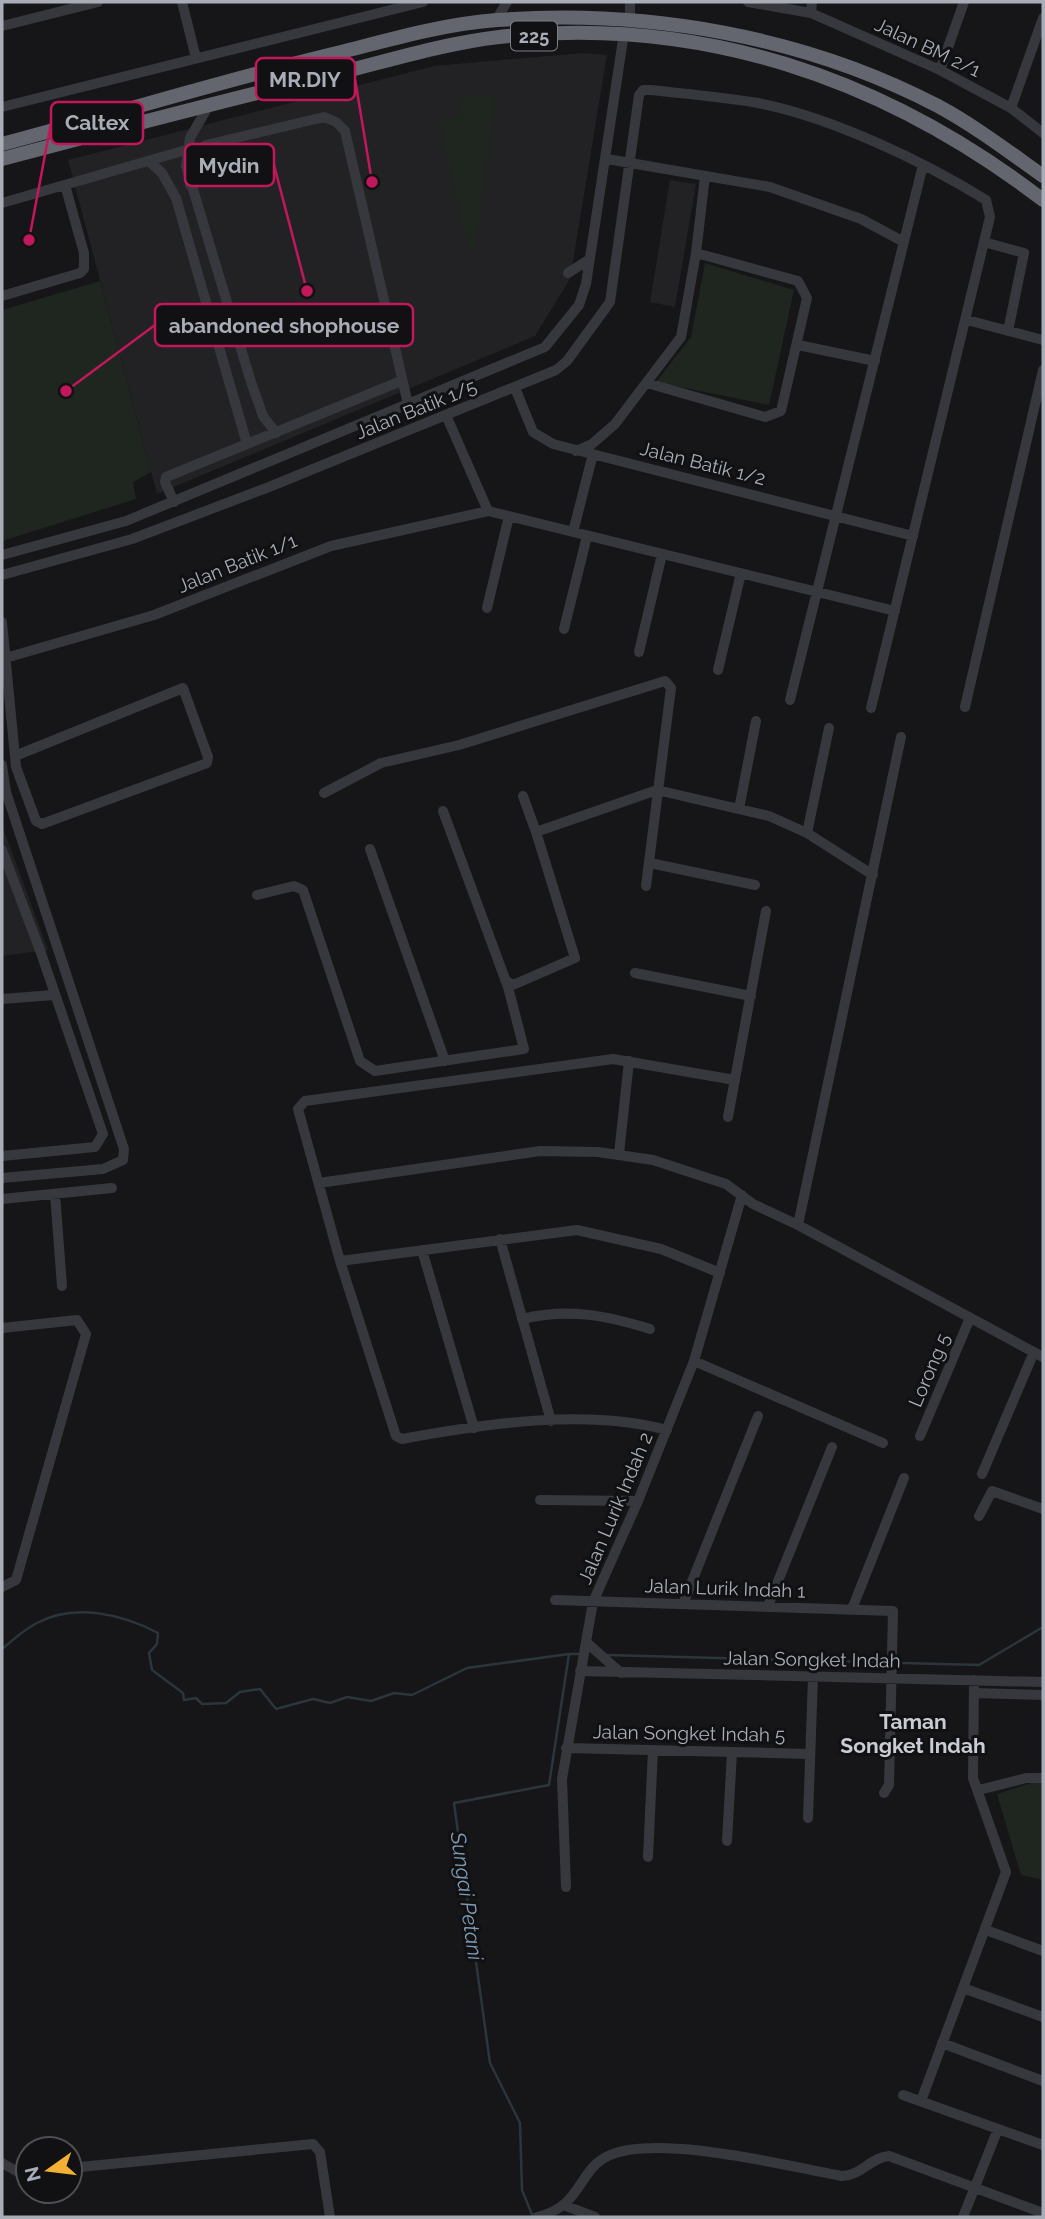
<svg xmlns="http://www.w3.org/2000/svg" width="1045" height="2219" font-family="Raleway,sans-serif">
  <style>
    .built { fill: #222225 }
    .green { fill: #1e261f }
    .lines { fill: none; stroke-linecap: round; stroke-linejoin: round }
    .stream { stroke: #2c353c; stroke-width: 2.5 }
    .minor { stroke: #37383d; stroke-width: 10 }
    .highway { stroke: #63666e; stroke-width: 14 }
    .labels { text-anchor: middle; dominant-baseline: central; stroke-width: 6; stroke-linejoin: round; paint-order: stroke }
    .shield { fill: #111113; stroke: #7b7e86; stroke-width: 2 }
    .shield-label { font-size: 18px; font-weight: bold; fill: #a8adb8 }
    .street-label { font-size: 19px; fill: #a8adb8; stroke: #111113 }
    .neighbourhood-label { font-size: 21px; font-weight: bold; fill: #c9ccd4; stroke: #111113 }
    .water-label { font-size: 21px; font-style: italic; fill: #7f9bb3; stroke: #111113 }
    .leader { fill: none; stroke: #c2185b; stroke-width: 2.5 }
    .callout-dot { fill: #c2185b; stroke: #111113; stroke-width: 2.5 }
    .callout { fill: #111113; stroke: #c2185b; stroke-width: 2.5 }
    .callout-label { font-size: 21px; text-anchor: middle; font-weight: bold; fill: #a8adb8 }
  </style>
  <rect width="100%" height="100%" fill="#161618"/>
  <path class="built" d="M 582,53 L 607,55 L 570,279 L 535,336 L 157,494 L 68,160 L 434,66 Z
    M 670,180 L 696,184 L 675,307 L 650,302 Z
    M 2,825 L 48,950 L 2,956 Z"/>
  <path class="green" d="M 490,94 L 496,101 L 475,249 L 467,246 L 439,121 L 459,116 L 455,98 Z
    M 705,263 L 794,290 L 769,405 L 656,382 L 691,337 Z
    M 100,281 L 151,472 L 133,482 L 136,499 L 2,541 L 2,310 Z
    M 1038,1781 L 1043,1782 L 1043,1880 L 1021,1875 L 997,1794 Z"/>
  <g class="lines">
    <path class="stream" d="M 2,1649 C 13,1640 23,1630 37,1623 C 75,1603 122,1614 158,1633 L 157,1644 L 149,1653 L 152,1670 L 183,1693 L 184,1700 L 196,1698 L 202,1704 L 226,1703 L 240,1692 L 260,1689 L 276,1709 L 313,1699 L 330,1703 L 347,1697 L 371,1701 L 394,1693 L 412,1695 L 467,1668 L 569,1654
      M 607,1655 L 979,1665 L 1043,1627
      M 533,2217 L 522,2190 L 520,2123 L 490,2063 L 454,1803 L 549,1785 L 569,1654 L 578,1654"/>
    <path class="minor" d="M 182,2 L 196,58
      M 748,2 L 811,13 L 940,70 L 1011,108 L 1043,133
      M 811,13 L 812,2
      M 630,19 L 630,2
      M 496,20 L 507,2
      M 2,26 L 98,2
      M 940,70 L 964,2
      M 209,105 L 190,138 L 186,166 L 251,382 L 263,416 L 276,433
      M 2,107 L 423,2
      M 1011,108 L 1043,18
      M 607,159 L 770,187 L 861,219 L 904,242
      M 149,161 L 162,173 L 176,198 L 247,444
      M 190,185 C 190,168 191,155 206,145 L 324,117 L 336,122 L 345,131 L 408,404
      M 2,203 L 186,150
      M 984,242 L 1024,253 L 1008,331
      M 568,273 L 590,259
      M 2,296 L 80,273 L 84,269 L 84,253 L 65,185
      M 967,320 L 1043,340
      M 798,345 L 875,361
      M 647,383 L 765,417 L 781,411 L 807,298 L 798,281 L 696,253
      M 515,388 L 533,432 L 553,444 L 913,536
      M 446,415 L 488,511
      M 576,451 L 592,444 L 615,424 L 681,337 L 696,253 L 705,176
      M 174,502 L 165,482 L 166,477 L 401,381
      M 573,532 L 593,454
      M 2,555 L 126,521 L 545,347 L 579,305 L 586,284 L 624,33
      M 2,575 L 132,539 L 269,487 L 556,370 L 567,361 L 610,302 L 639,95 L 643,90 L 651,90 C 686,94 723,97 758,103 C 831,117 923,161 986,200 L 990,217 L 871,708
      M 487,608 L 509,516
      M 2,622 L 16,767 L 36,821 L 42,824 L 207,763 L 208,757 L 183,688 L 15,756
      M 564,629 L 587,536
      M 639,652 L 662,554
      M 2,659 L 154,615 L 331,546 L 488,511 L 895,611
      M 718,670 L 741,573
      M 790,700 L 923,165
      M 965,707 L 1043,370
      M 901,737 L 798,1225 L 1043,1357
      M 2,765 L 6,792 L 124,1149 L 123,1160 L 103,1169 L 2,1178
      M 324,793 L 381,763 L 459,745 L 665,681 L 671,688 L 646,886
      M 523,796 L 536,832
      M 739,809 L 756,721
      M 807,833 L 829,728
      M 370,849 L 445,1061
      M 2,850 L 41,953 L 103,1134 L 95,1147 L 2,1156
      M 650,863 L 755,885
      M 257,895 L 294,886 L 303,890 L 360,1061 L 375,1071 L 524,1049 L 508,987 L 443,811
      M 635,973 L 751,996
      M 505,980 L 513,985 L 575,958 L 536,832 L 657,790 L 769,816 L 807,833 L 873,875
      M 2,999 L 54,995
      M 728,1117 L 766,911
      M 619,1154 L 629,1061
      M 319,1183 L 540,1151 L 598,1152 L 653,1160 L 726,1184 L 753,1204 L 798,1225
      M 55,1194 L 62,1286
      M 2,1199 L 112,1188
      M 500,1239 L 551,1421
      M 422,1250 L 474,1428
      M 340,1261 L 577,1230 L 661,1249 L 720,1273
      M 522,1319 C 568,1308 605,1315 650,1329
      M 2,1328 L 77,1320 L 86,1334 L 16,1580 L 2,1587
      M 694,1361 L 883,1443
      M 667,1430 C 587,1408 483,1424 402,1439 L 396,1436 L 340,1261 L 298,1109 L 305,1101 L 613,1059 L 735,1080
      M 920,1436 L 970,1318
      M 982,1474 L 1034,1352
      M 540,1500 L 638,1501
      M 979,1516 L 992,1491 L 1043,1509
      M 555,1600 L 893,1611 L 889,1785 L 884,1793
      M 683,1604 L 758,1416
      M 768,1606 L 832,1447
      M 852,1609 L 904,1478
      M 586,1642 L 621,1673
      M 580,1671 L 1043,1682
      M 974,1693 L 1043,1695
      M 566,1748 L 810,1754
      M 979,1790 L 1026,1778 L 1043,1778
      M 808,1818 L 813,1677
      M 727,1841 L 732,1752
      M 648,1857 L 653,1750
      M 566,1887 L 562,1779 L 593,1602 L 638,1501 L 694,1361 L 742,1195
      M 986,1930 L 1043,1951
      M 963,1988 L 1043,2017
      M 942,2043 L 1043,2081
      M 903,2095 L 1043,2145
      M 921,2101 L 1006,1872 L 973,1778 L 974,1680
      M 2,2163 L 18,2172 L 28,2173
      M 70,2168 L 313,2144 L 320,2152 L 330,2217
      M 566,2206 L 595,2217
      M 537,2217 C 583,2206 577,2171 608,2156 C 657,2133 787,2166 842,2176 C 861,2176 871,2157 889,2156 L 1043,2213
      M 963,2217 L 998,2129"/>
    <path class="highway" d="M 2,144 C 115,114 227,79 341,52 C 392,39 444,24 497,20 C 647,9 804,36 938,106 C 975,126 1009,152 1043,176
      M 2,159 C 115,129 229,99 343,72 C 394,59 447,43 499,37 C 701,15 884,78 1043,200"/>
  </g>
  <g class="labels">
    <rect class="shield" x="511" y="21.5" width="46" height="29" rx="5"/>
    <g class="shield-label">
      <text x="534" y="36">225</text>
    </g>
    <g class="street-label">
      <text transform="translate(928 47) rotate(25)">Jalan BM 2/1</text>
      <text transform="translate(416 409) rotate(-22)">Jalan Batik 1/5</text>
      <text transform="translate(703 463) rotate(14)">Jalan Batik 1/2</text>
      <text transform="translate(237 563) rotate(-22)">Jalan Batik 1/1</text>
      <text transform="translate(929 1370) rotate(-67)">Lorong 5</text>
      <text transform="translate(615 1508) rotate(-67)">Jalan Lurik Indah 2</text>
      <text transform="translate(725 1588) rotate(2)">Jalan Lurik Indah 1</text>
      <text transform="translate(812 1659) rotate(1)">Jalan Songket Indah</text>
      <text transform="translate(689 1733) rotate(1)">Jalan Songket Indah 5</text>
    </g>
    <g class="neighbourhood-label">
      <text x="913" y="1721">Taman<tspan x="913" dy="24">Songket Indah</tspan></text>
    </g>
    <g class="water-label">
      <text transform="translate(467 1896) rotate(82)">Sungai Petani</text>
    </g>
  </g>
  <path class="leader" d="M372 182L355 79M29 240L51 123M307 291L274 165M66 391L155 325"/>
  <g class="callout-dot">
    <circle cx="372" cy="182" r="7"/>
    <circle cx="29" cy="240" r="7"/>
    <circle cx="307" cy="291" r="7"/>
    <circle cx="66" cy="391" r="7"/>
  </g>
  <g class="callout">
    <rect x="256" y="58" width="99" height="42" rx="7"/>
    <rect x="51" y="102" width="92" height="42" rx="7"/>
    <rect x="185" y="144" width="89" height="42" rx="7"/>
    <rect x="155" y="304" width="258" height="42" rx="7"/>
  </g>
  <g class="callout-label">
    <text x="305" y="87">MR.DIY</text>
    <text x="97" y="130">Caltex</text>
    <text x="229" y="173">Mydin</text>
    <text x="284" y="333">abandoned shophouse</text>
  </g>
  <rect width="1045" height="2219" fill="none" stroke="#a8adb8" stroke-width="7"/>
  <g transform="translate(49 2170) rotate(256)"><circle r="33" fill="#111113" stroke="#4d4f55" stroke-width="2"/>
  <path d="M0-5L12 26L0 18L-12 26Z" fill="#f2b134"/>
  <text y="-10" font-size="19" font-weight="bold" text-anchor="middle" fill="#a8adb8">N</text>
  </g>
</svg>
